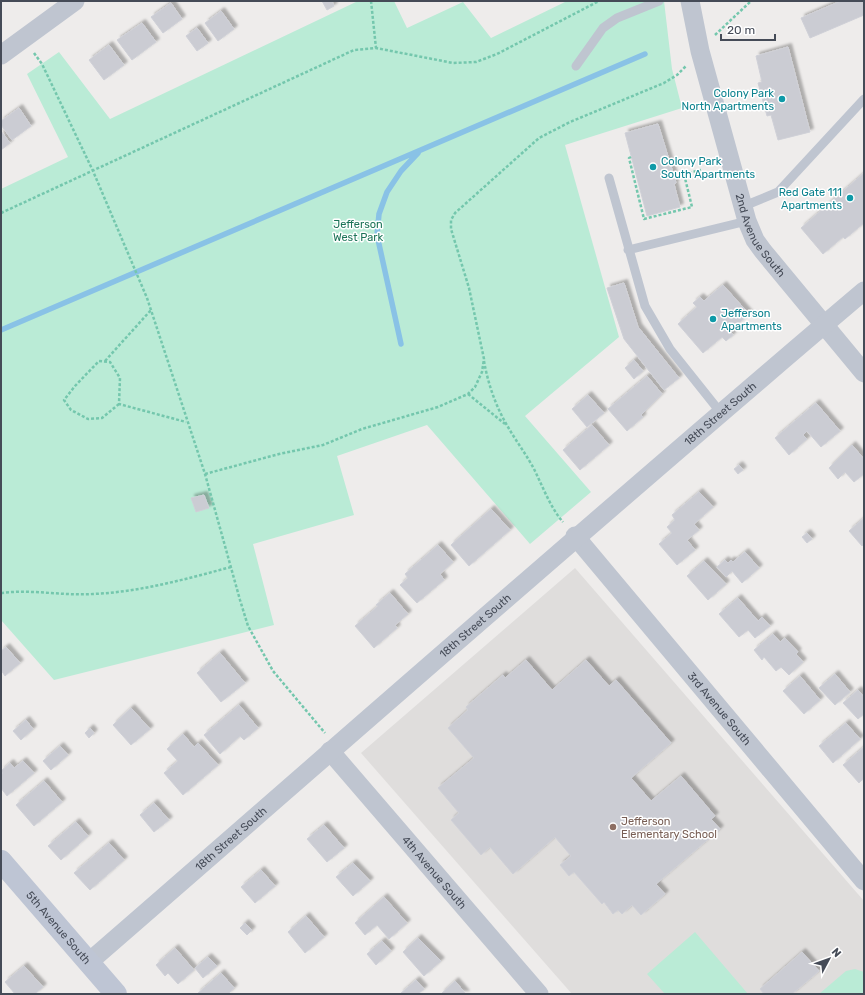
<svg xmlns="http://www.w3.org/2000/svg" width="865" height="995" font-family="Rubik,sans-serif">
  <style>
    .education { fill: #dfdddc }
    .green { fill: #baebd6 }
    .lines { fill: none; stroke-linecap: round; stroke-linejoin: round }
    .stream { stroke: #89c2e6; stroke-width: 5.5 }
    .building { fill: #cbccd3; stroke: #cfd0d7; filter: url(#shadow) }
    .path { stroke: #74c7ad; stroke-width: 2.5; stroke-dasharray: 3 2; stroke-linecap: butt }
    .lane { stroke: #bfc5d0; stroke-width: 9 }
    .street { stroke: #bfc5d0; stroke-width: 19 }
    .secondary { stroke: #bec5d4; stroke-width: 22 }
    .culture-dot { fill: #0f9aa8; stroke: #fff; stroke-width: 1.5 }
    .education-dot { fill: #8d6e63; stroke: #fff; stroke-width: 1.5 }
    .labels { text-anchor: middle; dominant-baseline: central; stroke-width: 3; stroke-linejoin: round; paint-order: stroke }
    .culture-label { font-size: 11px; fill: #0d838f; stroke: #fff; text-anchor: end }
    .park-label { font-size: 11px; fill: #1b7357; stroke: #fff }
    .street-label { font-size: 11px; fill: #454b57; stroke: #fff }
    .education-label { font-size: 11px; fill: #785e54; stroke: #fff; text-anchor: start }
  </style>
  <defs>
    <filter id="shadow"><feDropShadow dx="3.5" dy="-3.5" stdDeviation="1" flood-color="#0004"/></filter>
  </defs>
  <rect width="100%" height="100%" fill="#eeeceb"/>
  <path class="education" d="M 575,568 L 864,901 L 864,994 L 572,994 L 361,753 Z"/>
  <path class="green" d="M 358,1 L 394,1 L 407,28 L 463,2 L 491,38 L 567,1 L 664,1 L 672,69 L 682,108 L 565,145 L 619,337 L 525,416 L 591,492 L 530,544 L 427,425 L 337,456 L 354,515 L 253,544 L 274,625 L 54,680 L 1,620 L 1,189 L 68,157 L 27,74 L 59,52 L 110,119 Z
    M 695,932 L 748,994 L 665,994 L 647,974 Z
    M 855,969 L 864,972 L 864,994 L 819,994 L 846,971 Z"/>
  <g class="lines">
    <path class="stream" d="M 1,330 L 645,54
      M 401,344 L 377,235 L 379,214 L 387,192 L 401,171 L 418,153"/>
  </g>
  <path class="building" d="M 322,1 L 332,1 L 334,6 L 327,10 Z
    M 841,1 L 864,1 L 864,15 L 810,38 L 801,18 Z
    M 171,3 L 182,19 L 163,33 L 151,17 Z
    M 221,11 L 234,29 L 218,41 L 205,23 Z
    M 142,23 L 156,42 L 132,60 L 117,40 Z
    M 197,28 L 208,43 L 197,51 L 186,36 Z
    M 109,45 L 124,65 L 104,80 L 89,60 Z
    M 788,47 L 810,132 L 778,140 L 771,115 L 767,116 L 758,83 L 762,82 L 756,56 Z
    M 19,108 L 31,126 L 12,140 L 1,125 L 1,121 Z
    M 658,124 L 674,176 L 676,183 L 674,184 L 680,207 L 647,216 L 625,133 Z
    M 1,131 L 10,143 L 1,150 Z
    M 864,173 L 864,223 L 845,239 L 843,237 L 823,254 L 801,228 Z
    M 624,283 L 638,327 L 679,378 L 664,390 L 624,339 L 607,288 Z
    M 723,285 L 749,314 L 730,331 L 733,335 L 726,341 L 722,337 L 703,353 L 678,324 L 697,307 L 693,303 L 700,297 L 704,301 Z
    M 634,360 L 643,371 L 634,379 L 625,368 Z
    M 647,376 L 662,394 L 641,415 L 643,417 L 627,431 L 608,409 Z
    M 588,395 L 604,413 L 587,427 L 572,409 Z
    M 816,403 L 840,431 L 821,447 L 807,431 L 803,435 L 807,439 L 789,455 L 775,438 Z
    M 592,425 L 609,445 L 580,470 L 563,450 Z
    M 852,445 L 864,459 L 864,474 L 854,482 L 845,472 L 838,479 L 829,468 Z
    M 739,465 L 743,470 L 738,474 L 734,469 Z
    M 699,492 L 713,507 L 694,524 L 699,530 L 687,540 L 695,550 L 677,565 L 659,544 L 672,533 L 667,527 L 675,520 L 672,515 Z
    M 204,495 L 209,508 L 196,512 L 191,498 Z
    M 491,509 L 510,530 L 469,566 L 451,545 Z
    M 864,518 L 864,544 L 862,546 L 849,531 Z
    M 807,533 L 812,539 L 807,543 L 802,537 Z
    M 438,545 L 453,562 L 440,574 L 444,580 L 417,603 L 400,585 L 408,578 L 405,574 Z
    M 745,552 L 759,568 L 742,583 L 732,571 L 726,577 L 717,567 L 725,560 L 728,563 L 731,560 L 733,562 Z
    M 704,561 L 726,584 L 708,600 L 687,576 Z
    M 390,593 L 408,614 L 395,625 L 397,628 L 374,648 L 355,626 L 378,606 L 376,605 Z
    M 738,598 L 758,621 L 762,617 L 770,626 L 755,638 L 748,630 L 739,637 L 719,614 Z
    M 773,634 L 780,642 L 785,638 L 798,652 L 796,654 L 803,662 L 789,675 L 781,667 L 776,671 L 764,657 L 762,660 L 754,650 Z
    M 6,647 L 20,663 L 5,676 L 1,670 L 1,651 Z
    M 220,653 L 245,683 L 221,702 L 197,673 Z
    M 526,660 L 552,690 L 586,660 L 609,686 L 616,680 L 671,743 L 631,778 L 651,801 L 681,776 L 715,816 L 711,819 L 720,829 L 656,884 L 665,894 L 641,915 L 632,905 L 622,914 L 618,910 L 613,914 L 604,902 L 602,904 L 574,872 L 569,876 L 560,865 L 571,856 L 555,837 L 513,874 L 490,847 L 481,855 L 451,820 L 459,813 L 438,788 L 474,758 L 448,728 L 468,710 L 466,707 L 503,675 L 505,678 Z
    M 835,674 L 850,692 L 835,705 L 819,688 Z
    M 800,676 L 820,700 L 804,714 L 783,691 Z
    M 858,690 L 864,697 L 864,714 L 858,719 L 843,703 Z
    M 239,705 L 258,728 L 244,740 L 240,736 L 220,754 L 204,735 Z
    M 131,708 L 150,729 L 131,745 L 113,725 Z
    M 26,720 L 33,729 L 21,740 L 13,731 Z
    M 846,723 L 860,739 L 833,763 L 819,746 Z
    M 90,728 L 94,733 L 89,738 L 85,733 Z
    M 183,734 L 194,747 L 198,743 L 218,765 L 183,795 L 164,773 L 178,761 L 167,749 Z
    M 60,746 L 68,755 L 51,770 L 43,761 Z
    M 864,747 L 864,778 L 859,783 L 843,765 Z
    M 23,761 L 34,773 L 7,796 L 1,788 L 1,775 L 3,773 L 1,771 L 10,763 L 14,768 Z
    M 44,781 L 62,802 L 34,826 L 16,805 Z
    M 154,803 L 169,820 L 154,832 L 140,815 Z
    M 76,822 L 88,836 L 61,860 L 48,846 Z
    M 324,825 L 344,848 L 327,862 L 307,839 Z
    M 109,843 L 124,860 L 90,890 L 74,873 Z
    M 353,863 L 370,881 L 353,896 L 336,877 Z
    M 261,870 L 275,886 L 255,903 L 241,887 Z
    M 384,897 L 407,923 L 389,939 L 377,925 L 365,935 L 355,923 Z
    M 306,916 L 324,937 L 305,953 L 288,932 Z
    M 245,923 L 252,930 L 247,935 L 240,928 Z
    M 418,938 L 441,961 L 424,976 L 403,952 Z
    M 382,941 L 391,951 L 376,965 L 367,954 Z
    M 175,948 L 194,970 L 178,984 L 168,973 L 165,976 L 156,965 Z
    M 802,952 L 819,971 L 792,994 L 764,994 L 760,989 Z
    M 208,957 L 217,966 L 203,978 L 195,968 Z
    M 24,966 L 43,987 L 35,994 L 15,994 L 5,982 Z
    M 221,973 L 234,988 L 228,994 L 197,994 Z
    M 416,980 L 424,989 L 418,994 L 400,994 Z
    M 455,981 L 466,994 L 441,994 Z"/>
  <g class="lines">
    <path class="path" d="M 371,1 L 376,48
      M 715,35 L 751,1
      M 34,53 L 42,64 L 93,171 L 147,298 L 205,474 L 240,600 L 248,626 L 273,671 L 325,733
      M 631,157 L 629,158 L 644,219 L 692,207 L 684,174
      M 674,176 L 701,170
      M 1,213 L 354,50 L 376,48 L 453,63 L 476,62 L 497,54 L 599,1
      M 105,361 L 151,310
      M 484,361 C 488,384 496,407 508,427 C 516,441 526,454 534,469 C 543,487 550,507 563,522
      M 468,394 L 505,424
      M 119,404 L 102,418 L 88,419 L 71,410 L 64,400 L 75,386 L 99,361 L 110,362 L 120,378 L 119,404 L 186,422
      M 205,474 L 279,454 L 323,445 L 362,429 L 438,407 L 468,394 L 475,387 L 482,372 L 484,359 L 469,288 L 451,229 L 451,220 L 455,213 L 539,138 L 570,122 L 664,83 L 677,75 L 686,66
      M 1,593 C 32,589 62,596 93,594 C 140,592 186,579 231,567"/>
    <path class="lane" d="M 576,66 L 603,28 L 617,18 L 659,1
      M 609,178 L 645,306 L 670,349 L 721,413
      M 744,206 L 778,192 L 864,99
      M 628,250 L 747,221"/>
    <g class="street">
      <path id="s1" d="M 690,1 L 700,51 L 747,221 L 755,240 L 763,251 L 864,373"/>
      <path d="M 1,55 L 75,1"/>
      <path id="s2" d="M 575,536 L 864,881"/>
      <path id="s3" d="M 330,751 L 539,994"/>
      <path id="s4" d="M 89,962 C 347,738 603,512 864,291"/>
    </g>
    <path class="secondary" id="s5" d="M 1,861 L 116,994"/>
  </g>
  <g class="culture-dot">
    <circle cx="782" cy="99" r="4"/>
    <circle cx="653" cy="167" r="4"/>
    <circle cx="850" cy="198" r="4"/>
    <circle cx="713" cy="319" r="4"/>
  </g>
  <circle class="education-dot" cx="613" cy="827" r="4"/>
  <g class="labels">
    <g class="culture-label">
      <text x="774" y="93">Colony Park<tspan x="774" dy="13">North Apartments</tspan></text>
      <text x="661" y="161" text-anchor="start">Colony Park<tspan x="661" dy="13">South Apartments</tspan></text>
      <text x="842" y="192">Red Gate 111<tspan x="842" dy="13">Apartments</tspan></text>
      <text x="721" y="313" text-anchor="start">Jefferson<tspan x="721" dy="13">Apartments</tspan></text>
    </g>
    <g class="park-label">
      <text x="358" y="224">Jefferson<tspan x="358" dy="13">West Park</tspan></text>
    </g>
    <g class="street-label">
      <text stroke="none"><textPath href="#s1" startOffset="246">2nd Avenue South</textPath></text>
      <text stroke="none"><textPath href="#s4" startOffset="836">18th Street South</textPath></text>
      <text stroke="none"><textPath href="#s4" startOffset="512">18th Street South</textPath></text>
      <text stroke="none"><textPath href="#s2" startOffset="225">3rd Avenue South</textPath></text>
      <text stroke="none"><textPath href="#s4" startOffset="188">18th Street South</textPath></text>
      <text stroke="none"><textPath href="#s3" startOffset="160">4th Avenue South</textPath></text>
      <text stroke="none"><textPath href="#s5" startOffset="88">5th Avenue South</textPath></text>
    </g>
    <g class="education-label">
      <text x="621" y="821">Jefferson<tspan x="621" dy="13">Elementary School</tspan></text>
    </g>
  </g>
  <rect width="865" height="995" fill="none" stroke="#454b57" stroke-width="4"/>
  <g transform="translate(829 959) rotate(49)" stroke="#ffffff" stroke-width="3" paint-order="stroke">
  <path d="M0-3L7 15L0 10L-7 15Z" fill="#454b57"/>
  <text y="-6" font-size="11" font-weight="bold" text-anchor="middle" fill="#454b57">N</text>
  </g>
  <path d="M721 34v6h54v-6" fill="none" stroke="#454b57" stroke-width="2"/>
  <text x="727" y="34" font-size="12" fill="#454b57" stroke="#ffffff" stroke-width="3" paint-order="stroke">20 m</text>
</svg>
